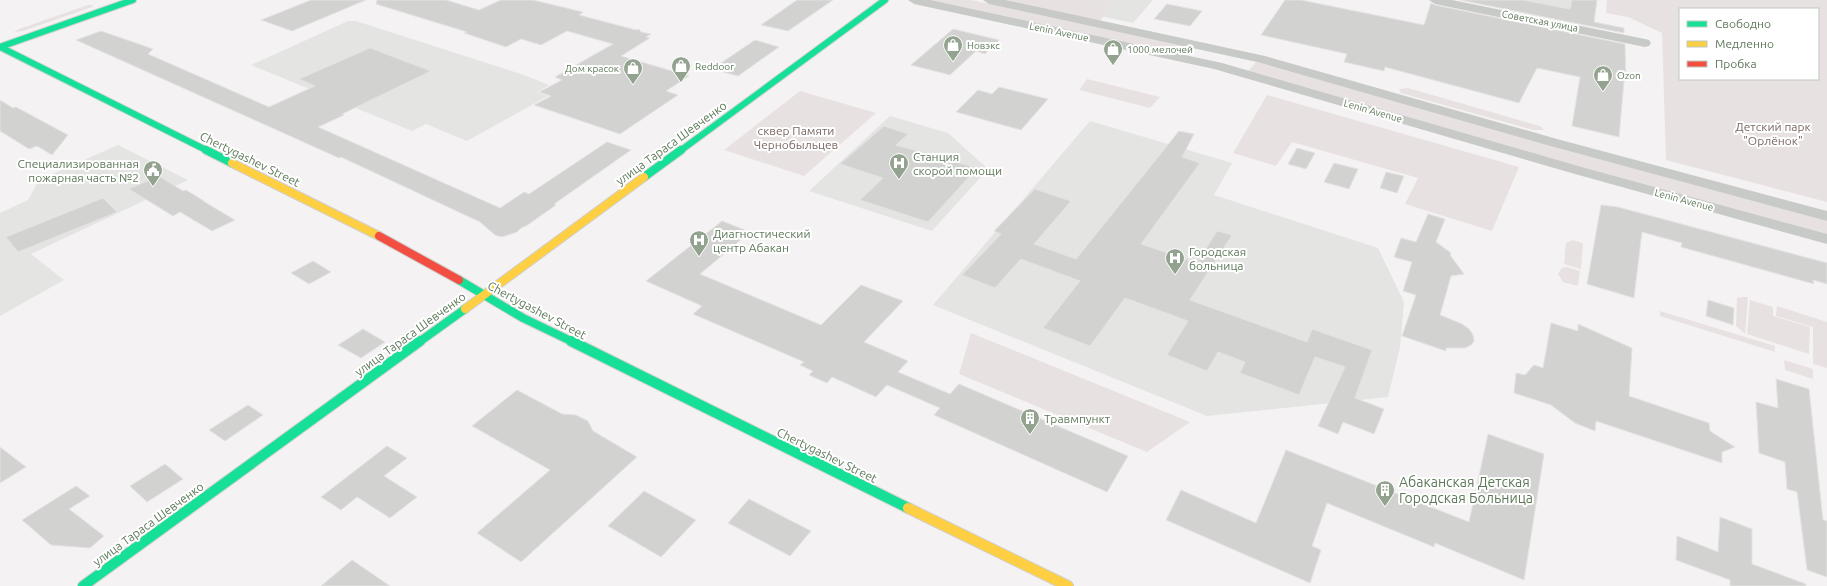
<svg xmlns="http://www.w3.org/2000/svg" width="1827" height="586" font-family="Ubuntu,sans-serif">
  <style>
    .built { fill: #e4e4e3 }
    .green { fill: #e8e1e1; fill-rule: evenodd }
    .building { fill: #d2d3d1; stroke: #e4e2e3 }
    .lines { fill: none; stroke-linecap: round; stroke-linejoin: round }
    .fast-far2-casing { stroke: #cfd0ce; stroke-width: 8 }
    .fast-far1-casing { stroke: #cfd0ce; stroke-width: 10 }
    .fast-casing { stroke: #cfd0ce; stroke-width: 12 }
    .slow-far1-casing { stroke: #cfd0ce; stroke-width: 10 }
    .slow-casing { stroke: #cfd0ce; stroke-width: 12 }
    .jam-casing { stroke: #cfd0ce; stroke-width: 10 }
    .street { fill: #c8cac8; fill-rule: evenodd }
    .fast-far2 { stroke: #16e098; stroke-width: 6 }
    .fast-far1 { stroke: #16e098; stroke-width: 8 }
    .fast { stroke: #16e098; stroke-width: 10 }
    .slow-far1 { stroke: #ffcf43; stroke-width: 8 }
    .slow { stroke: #ffcf43; stroke-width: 10 }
    .jam { stroke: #f24e42; stroke-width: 8 }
    .labels { text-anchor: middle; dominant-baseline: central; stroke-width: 4; stroke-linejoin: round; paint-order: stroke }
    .far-street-label { font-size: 10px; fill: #5e7959; stroke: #fff }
    .far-poi-label { font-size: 10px; fill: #5e7959; stroke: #fff; text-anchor: start }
    .park-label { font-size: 12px; fill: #7c6761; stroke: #fff }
    .street-label { font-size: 12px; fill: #5e7959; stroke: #fff }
    .poi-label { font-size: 12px; fill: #5e7959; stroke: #fff; text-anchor: start }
    .near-poi-label { font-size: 14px; fill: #5e7959; stroke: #fff; text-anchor: start }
  </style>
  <rect width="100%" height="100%" fill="#f5f2f4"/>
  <path class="built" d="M 1025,0 L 1153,0 L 1133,23 Z
    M 1470,0 L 1597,0 L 1594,23 Z
    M 348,21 L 356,21 L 524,75 L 549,85 L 537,92 L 548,96 L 467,141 L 426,124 L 412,131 L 251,65 Z
    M 890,116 L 948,133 L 988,169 L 932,231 L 809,191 Z
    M 1090,121 L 1232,163 L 1214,195 L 1378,248 L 1404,302 L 1400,347 L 1388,397 L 1207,416 L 933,305 Z
    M 118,145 L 188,180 L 31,254 L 64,280 L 0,316 L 0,213 L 28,200 L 39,180 Z"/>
  <path class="green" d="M 928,0 L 971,0 L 1184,45 L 1177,55 Z
    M 999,0 L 1094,0 L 1111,5 L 1100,21 Z
    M 1607,0 L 1827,0 L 1827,202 L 1666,160 L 1662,33 L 1628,17 L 1606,13 ZM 1680,9 L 1818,9 L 1818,79 L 1680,79 Z
    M 88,5 L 93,5 L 92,7 L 23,31 L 14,32 L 19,29 Z
    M 1256,62 L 1827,221 L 1827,238 L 1246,74 Z
    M 1087,79 L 1160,97 L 1150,108 L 1079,90 Z
    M 1408,88 L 1540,126 L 1544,130 L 1533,130 L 1401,93 L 1399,89 Z
    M 800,91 L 876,113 L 804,176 L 724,150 Z
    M 1267,95 L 1519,167 L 1492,231 L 1405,204 L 1418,178 L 1292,142 L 1276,166 L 1233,153 Z
    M 1572,240 L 1583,243 L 1581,269 L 1564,264 L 1566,243 Z
    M 1567,267 L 1580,271 L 1578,286 L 1563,282 L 1558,274 L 1562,268 Z
    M 1742,297 L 1748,297 L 1745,334 L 1736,326 L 1737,298 Z
    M 1750,300 L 1773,307 L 1773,316 L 1810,327 L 1809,354 L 1747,334 Z
    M 1777,306 L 1827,322 L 1827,368 L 1813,364 L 1813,327 L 1776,316 Z
    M 1660,311 L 1775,346 L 1775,352 L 1660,316 Z
    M 971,333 L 1190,422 L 1147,452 L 959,374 Z
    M 1784,360 L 1813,369 L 1813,379 L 1785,370 Z"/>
  <path class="building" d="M 311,0 L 366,0 L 292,31 L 261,20 Z
    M 377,0 L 446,0 L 479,10 L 501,0 L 533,0 L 583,12 L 579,15 L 636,30 L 639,29 L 641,32 L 651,34 L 646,37 L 650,38 L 621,56 L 689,76 L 666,91 L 678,95 L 620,134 L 534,105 L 551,96 L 539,92 L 562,80 L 555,77 L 613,44 L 567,31 L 541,45 L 521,39 L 506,47 L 464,33 L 467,32 L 376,4 Z
    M 797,0 L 833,0 L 788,31 L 761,25 Z
    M 1285,0 L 1301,0 L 1424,25 L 1431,3 L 1435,5 L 1625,44 L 1626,81 L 1624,81 L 1619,137 L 1572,126 L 1580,77 L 1537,68 L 1519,103 L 1385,67 L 1384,71 L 1344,62 L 1347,54 L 1261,35 Z
    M 1460,0 L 1523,0 L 1570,9 L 1572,0 L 1597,0 L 1594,22 L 1624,28 L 1624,33 Z
    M 1167,4 L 1202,11 L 1190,26 L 1154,19 Z
    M 953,29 L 999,40 L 985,54 L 976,51 L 950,75 L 911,65 Z
    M 101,31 L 153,49 L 148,54 L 269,107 L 315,86 L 299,79 L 370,48 L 431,71 L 342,114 L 344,115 L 318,127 L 500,208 L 524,192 L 529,194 L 607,142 L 631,150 L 554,204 L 556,205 L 526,226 L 521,228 L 517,232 L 502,237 L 495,235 L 480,222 L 341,157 L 339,158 L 76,40 Z
    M 755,40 L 779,47 L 738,76 L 712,69 Z
    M 999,87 L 1048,99 L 1021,130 L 956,112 L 978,90 L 992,94 Z
    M 0,100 L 13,108 L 16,107 L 68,135 L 52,155 L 37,146 L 29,149 L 0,131 Z
    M 884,126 L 908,134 L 896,145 L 977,168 L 928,222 L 860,200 L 883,178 L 840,164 Z
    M 1179,131 L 1194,134 L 1182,157 L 1200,163 L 1141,244 L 1197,263 L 1217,231 L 1232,235 L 1190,300 L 1307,342 L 1312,329 L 1372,350 L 1355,398 L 1384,409 L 1374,434 L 1343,422 L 1338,434 L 1318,426 L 1345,367 L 1315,357 L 1299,395 L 1240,373 L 1245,362 L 1218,352 L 1207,371 L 1167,355 L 1188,321 L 1125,298 L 1090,346 L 1043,328 L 1080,281 L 1021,259 L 995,288 L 962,275 L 1001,234 L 994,231 L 1035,189 L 1071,201 L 1034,244 L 1076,259 Z
    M 1297,148 L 1315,153 L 1306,169 L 1288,164 Z
    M 1334,163 L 1358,169 L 1349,189 L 1324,182 Z
    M 1386,172 L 1404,176 L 1397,193 L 1380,188 Z
    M 159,176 L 183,191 L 186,190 L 204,201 L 203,201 L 235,220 L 212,231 L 180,212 L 173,216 L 129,189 Z
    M 103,198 L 117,212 L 18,252 L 6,237 Z
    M 1601,205 L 1618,207 L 1827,263 L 1827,284 L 1813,280 L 1814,284 L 1681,247 L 1682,243 L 1642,232 L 1634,298 L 1587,284 Z
    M 1428,214 L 1445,219 L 1436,242 L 1451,253 L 1450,255 L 1464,274 L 1451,276 L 1440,315 L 1462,324 L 1469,329 L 1473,335 L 1474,341 L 1471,345 L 1465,348 L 1446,348 L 1446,351 L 1402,336 L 1416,295 L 1403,291 L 1412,262 L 1394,257 L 1401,238 L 1416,242 Z
    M 722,221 L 750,232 L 700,274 L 821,325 L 861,285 L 903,301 L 864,342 L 908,361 L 898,372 L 950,394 L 959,384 L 1128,456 L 1107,492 L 934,415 L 940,408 L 887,385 L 876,397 L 832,377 L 827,383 L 809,375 L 813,371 L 800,365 L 804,362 L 693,314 L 702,306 L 646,281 Z
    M 313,261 L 331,272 L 309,284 L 291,273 Z
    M 1708,300 L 1734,308 L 1733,325 L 1706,316 Z
    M 1551,323 L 1578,331 L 1578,324 L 1632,348 L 1629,396 L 1709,423 L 1710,431 L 1735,447 L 1722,452 L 1722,463 L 1596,421 L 1595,431 L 1575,423 L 1551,405 L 1514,393 L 1516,373 L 1525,375 L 1534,365 L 1543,368 Z
    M 363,329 L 385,342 L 361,358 L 338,345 Z
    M 1776,379 L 1809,389 L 1823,520 L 1827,521 L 1827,577 L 1807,570 L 1797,492 L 1787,489 L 1785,462 L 1759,453 L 1756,402 L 1778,408 Z
    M 517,390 L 562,414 L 576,415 L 588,421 L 593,431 L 637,457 L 521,562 L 477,533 L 550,470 L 472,426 Z
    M 248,405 L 263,415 L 225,441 L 209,430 Z
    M 1488,434 L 1544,454 L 1524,580 L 1435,543 L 1434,547 L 1327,503 L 1312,546 L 1321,550 L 1310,583 L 1166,520 L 1181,490 L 1256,523 L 1286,450 L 1469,522 Z
    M 387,446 L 407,458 L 384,476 L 417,497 L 390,518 L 357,497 L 341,510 L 321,497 Z
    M 0,447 L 26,467 L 0,483 Z
    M 165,464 L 183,479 L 147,502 L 130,486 Z
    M 76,486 L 90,496 L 69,509 L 104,536 L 90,548 L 51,545 L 22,520 Z
    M 644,491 L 696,520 L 661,557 L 608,526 Z
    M 749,499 L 811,531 L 790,556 L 728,523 Z
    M 1720,517 L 1752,529 L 1752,564 L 1806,584 L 1806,586 L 1730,586 L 1730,580 L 1676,560 L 1677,536 L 1718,552 Z
    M 352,560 L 390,586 L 321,586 Z"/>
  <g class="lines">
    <defs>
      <path id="fast-far2" d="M 0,47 L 208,151
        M 0,47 L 133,0
        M 680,151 L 885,0"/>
      <path id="fast-far1" d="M 206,150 L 232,163
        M 644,177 L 681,150
        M 459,280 L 523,318 L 573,342
        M 419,342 L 465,309"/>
      <path id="fast" d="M 571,341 L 908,508
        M 83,586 L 420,341"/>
      <path id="slow-far1" d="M 232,163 L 379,236
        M 465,309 L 644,177"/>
      <path id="slow" d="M 908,508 L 1068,586"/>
      <path id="jam" d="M 379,236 L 459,280"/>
    </defs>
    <use href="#fast-far2" class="fast-far2-casing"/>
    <use href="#fast-far1" class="fast-far1-casing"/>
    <use href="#fast" class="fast-casing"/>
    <use href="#slow-far1" class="slow-far1-casing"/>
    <use href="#slow" class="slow-casing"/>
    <use href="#jam" class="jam-casing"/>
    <path class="street" d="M 908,0 L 930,0 L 1222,63 L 1585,168 L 1827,234 L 1827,244 L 1575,174 L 1214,69 L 914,4 Z
      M 983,0 L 1005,0 L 1265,56 L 1557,139 L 1827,211 L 1827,221 L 1547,145 L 1257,62 L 989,4 Z
      M 1429,0 L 1452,0 L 1645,39 L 1649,40 L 1651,43 L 1649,46 L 1645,47 L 1435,4 Z"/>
    <use href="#fast-far2" class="fast-far2"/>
    <use href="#fast-far1" class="fast-far1"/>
    <use href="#fast" class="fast"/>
    <use href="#slow-far1" class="slow-far1"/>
    <use href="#slow" class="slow"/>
    <use href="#jam" class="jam"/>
  </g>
  <defs>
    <symbol id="shop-pin" viewBox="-11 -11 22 30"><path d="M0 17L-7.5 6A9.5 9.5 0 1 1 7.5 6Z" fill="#93a38f" stroke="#fff"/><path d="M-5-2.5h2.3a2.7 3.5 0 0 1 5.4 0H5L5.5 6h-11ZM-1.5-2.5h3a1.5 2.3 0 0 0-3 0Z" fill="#fff"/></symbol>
    <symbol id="hospital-pin" viewBox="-11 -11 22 30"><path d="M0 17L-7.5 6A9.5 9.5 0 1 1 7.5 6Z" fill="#93a38f" stroke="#fff"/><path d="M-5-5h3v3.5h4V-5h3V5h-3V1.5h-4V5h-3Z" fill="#fff"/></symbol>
    <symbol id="civic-pin" viewBox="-11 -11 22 30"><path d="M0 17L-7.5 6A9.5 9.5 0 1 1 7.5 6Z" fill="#93a38f" stroke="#fff"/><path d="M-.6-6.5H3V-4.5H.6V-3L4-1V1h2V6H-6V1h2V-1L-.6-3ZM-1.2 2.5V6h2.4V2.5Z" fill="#fff"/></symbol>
    <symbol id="building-pin" viewBox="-11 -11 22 30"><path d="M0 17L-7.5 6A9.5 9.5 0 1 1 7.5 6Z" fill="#93a38f" stroke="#fff"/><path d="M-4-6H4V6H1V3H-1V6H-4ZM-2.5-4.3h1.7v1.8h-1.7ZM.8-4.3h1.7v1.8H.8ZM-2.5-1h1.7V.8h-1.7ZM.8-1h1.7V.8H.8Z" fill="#fff"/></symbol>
  </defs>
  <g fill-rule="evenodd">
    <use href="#shop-pin" x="942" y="34" width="22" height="30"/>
    <use href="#shop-pin" x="1102" y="38" width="22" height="30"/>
    <use href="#shop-pin" x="670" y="55" width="22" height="30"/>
    <use href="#shop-pin" x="622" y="57" width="22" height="30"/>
    <use href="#shop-pin" x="1592" y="64" width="22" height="30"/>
    <use href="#hospital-pin" x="888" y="152" width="22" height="30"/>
    <use href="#civic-pin" x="142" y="159" width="22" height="30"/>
    <use href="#hospital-pin" x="688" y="229" width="22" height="30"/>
    <use href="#hospital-pin" x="1164" y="247" width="22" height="30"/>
    <use href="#building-pin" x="1019" y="407" width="22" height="30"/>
    <use href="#building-pin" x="1374" y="479" width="22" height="30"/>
  </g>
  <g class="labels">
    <g class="far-street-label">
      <text transform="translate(1540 21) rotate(11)">Советская улица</text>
      <text transform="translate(1059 32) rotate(12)">Lenin Avenue</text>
      <text transform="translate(1373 111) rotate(16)">Lenin Avenue</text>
      <text transform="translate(1684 200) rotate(15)">Lenin Avenue</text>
    </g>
    <g class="far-poi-label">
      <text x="967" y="45">Новэкс</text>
      <text x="1127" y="49">1000 мелочей</text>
      <text x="695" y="66">Reddoor</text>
      <text x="619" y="68" text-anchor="end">Дом красок</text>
      <text x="1617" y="75">Ozon</text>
    </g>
    <g class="park-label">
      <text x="1773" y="126">Детский парк<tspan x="1773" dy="14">"Орлёнок"</tspan></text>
      <text x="796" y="130">сквер Памяти<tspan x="796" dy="14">Чернобыльцев</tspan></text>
    </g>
    <g class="street-label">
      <text transform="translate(671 143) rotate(-36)">улица Тараса Шевченко</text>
      <text transform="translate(250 159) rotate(26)">Chertygashev Street</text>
      <text transform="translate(537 310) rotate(28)">Chertygashev Street</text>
      <text transform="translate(410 334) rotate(-36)">улица Тараса Шевченко</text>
      <text transform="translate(827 455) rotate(26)">Chertygashev Street</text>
      <text transform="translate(148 524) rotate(-36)">улица Тараса Шевченко</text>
    </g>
    <g class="poi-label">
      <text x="913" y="156">Станция<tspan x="913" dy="14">скорой помощи</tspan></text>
      <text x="139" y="163" text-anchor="end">Специализированная<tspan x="139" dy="14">пожарная часть №2</tspan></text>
      <text x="713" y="233">Диагностический<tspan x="713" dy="14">центр Абакан</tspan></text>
      <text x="1189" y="251">Городская<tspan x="1189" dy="14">больница</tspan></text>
      <text x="1044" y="418">Травмпункт</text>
    </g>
    <g class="near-poi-label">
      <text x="1399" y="482">Абаканская Детская<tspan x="1399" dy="16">Городская Больница</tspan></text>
    </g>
  </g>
  <rect x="1679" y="8" width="140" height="72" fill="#ffffff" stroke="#bfc9bd"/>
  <rect x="1687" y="21" width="20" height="6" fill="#16e098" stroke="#bfc9bd"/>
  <text x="1715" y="28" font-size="12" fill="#5e7959">Свободно</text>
  <rect x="1687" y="41" width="20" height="6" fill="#ffcf43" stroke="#bfc9bd"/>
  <text x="1715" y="48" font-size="12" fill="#5e7959">Медленно</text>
  <rect x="1687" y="61" width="20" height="6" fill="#f24e42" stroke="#bfc9bd"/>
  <text x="1715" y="68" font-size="12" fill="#5e7959">Пробка</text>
</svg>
